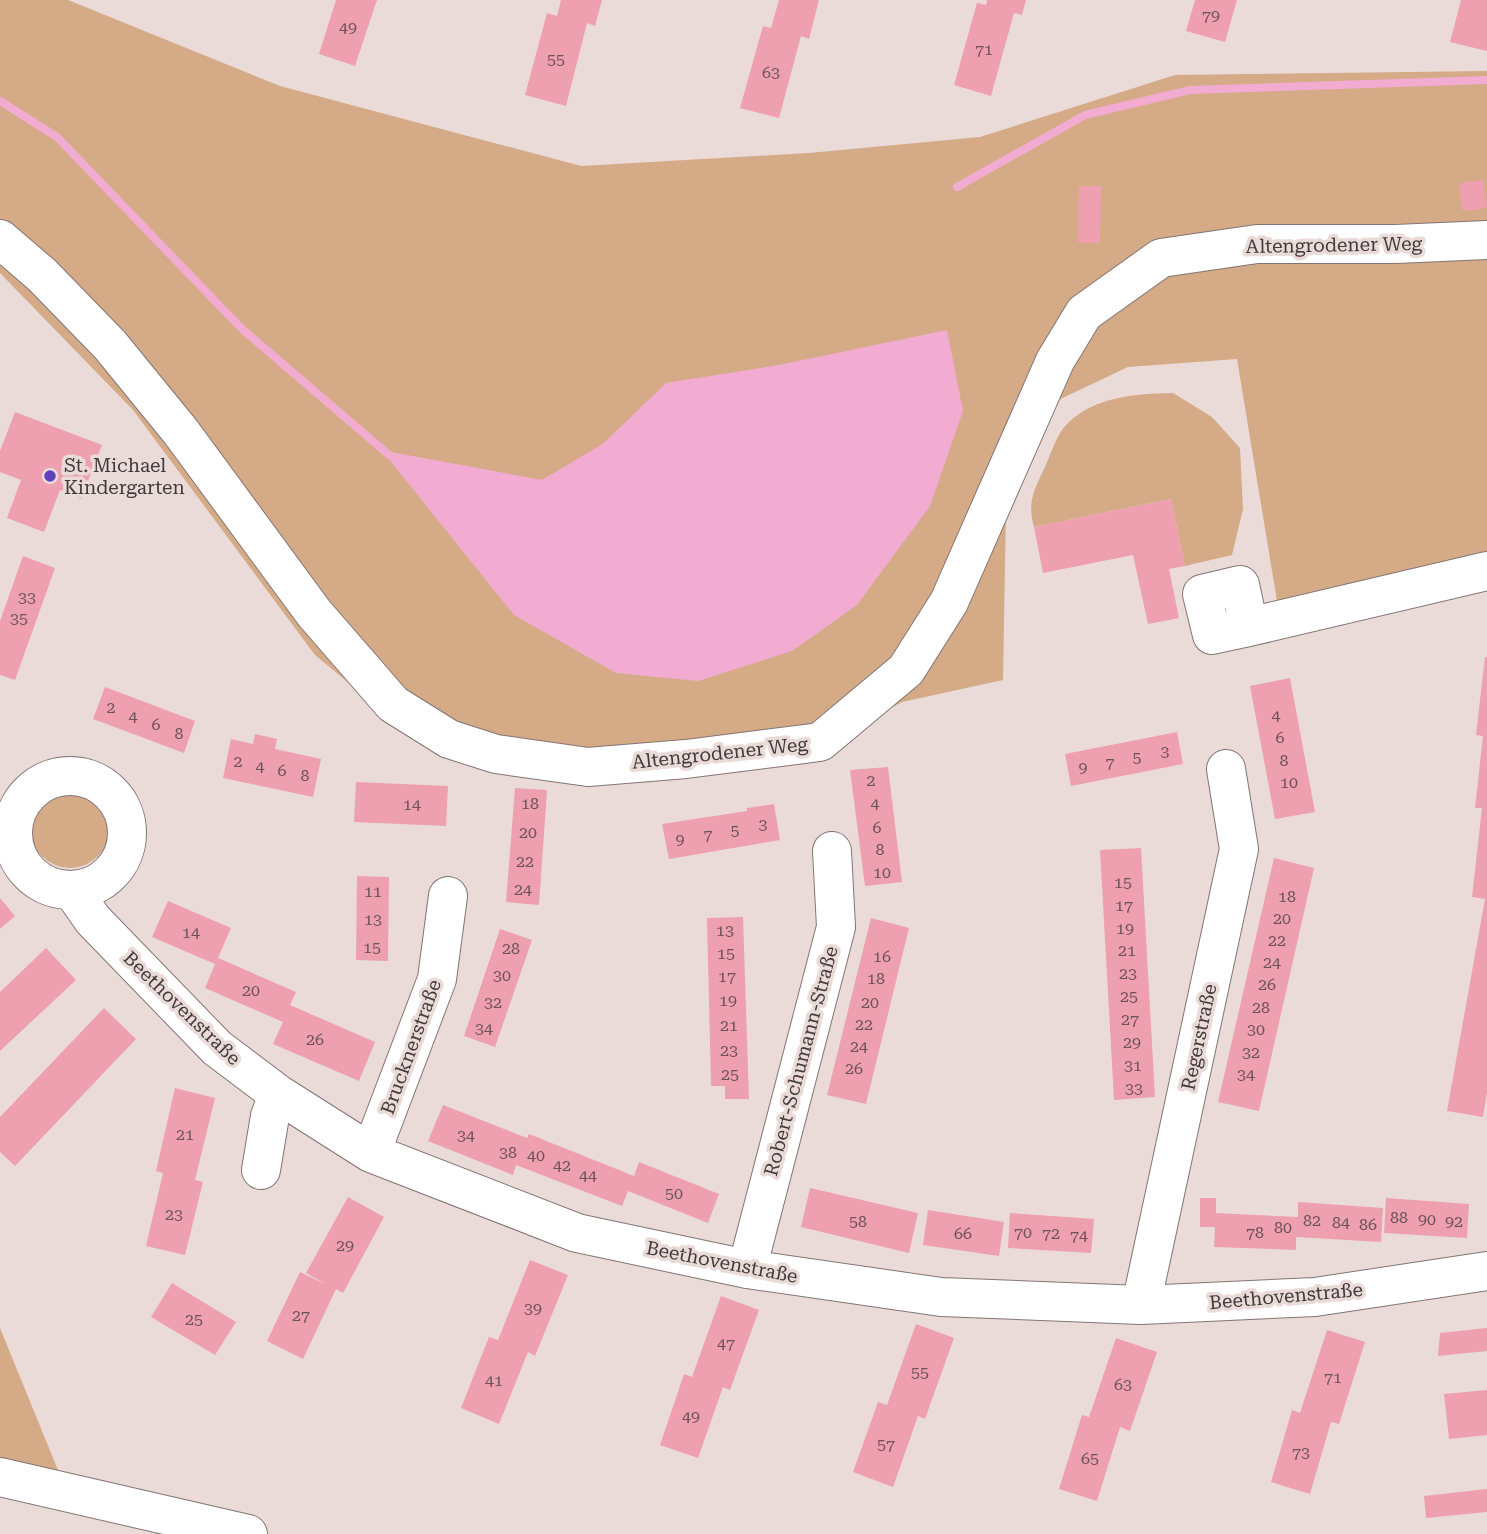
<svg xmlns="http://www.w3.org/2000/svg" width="1487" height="1534" font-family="'Roboto Serif',serif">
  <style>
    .green { fill: #d4aa87 }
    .water { fill: #f3acd1 }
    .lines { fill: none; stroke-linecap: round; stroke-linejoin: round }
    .stream { stroke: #f3acd1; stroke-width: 8 }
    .building { fill: #ee9fb0 }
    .minor-casing { stroke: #837574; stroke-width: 40 }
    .minor { stroke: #fff; stroke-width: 38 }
    .poi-dot { fill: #6141ba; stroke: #eadbd9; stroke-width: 2.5 }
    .labels { text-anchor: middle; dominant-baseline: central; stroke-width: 7; stroke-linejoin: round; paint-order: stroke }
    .number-label { font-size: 16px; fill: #6c5358 }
    .street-label { font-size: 19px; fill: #403a3a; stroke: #eadbd9 }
    .poi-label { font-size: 19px; fill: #403a3a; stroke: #eadbd9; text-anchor: start }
  </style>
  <rect width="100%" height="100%" fill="#eadbd9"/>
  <path class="green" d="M 0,0 L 68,0 L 280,86 L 581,166 L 809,153 L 980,137 L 1175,75 L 1487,71 L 1487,556 L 1277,601 L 1237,359 L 1128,367 L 1052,403 L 1006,506 L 1003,680 L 902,702 L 803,755 L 610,784 L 419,741 L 315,655 L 133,410 L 0,273 Z
    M 1173,393 L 1212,417 L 1240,448 L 1243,509 L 1232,555 L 1185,566 L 1171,499 L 1034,527 C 1027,502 1034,490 1045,467 C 1051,454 1057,433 1067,424 C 1095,396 1136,394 1173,393 Z
    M31 829a39 39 0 1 1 78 0a39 39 0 1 1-78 0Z
    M 0,1328 L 60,1475 L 0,1458 Z"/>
  <path class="water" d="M 947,330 L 963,411 L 930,506 L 857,605 L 792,651 L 698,681 L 616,673 L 514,615 L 388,458 L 391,452 L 542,480 L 604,443 L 666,383 L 779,365 Z"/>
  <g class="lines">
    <path class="stream" d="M 0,101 L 57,137 L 242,329 L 389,455
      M 957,187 L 1085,115 L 1190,90 L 1487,80"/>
  </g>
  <path class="building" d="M 336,0 L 377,0 L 355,66 L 319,54 Z
    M 561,0 L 602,0 L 595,26 L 587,23 L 566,106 L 525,95 L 547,13 L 557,16 Z
    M 779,0 L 819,0 L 809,39 L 801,36 L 779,118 L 740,108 L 763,26 L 771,28 Z
    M 987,0 L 1026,0 L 1022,15 L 1014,13 L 991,96 L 954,85 L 977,3 L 986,5 Z
    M 1195,0 L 1237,0 L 1225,42 L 1186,31 Z
    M 1461,0 L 1487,0 L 1487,51 L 1450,42 Z
    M 1483,180 L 1487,208 L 1462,211 L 1459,183 Z
    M 1079,186 L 1101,186 L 1100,243 L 1078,243 Z
    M 15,412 L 102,445 L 81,499 L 60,490 L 44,532 L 7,518 L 21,480 L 0,472 L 0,451 Z
    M 1171,499 L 1185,566 L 1169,569 L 1179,618 L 1148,624 L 1133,555 L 1043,573 L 1034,527 Z
    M 23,556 L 55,568 L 15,680 L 0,675 L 0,621 Z
    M 1485,657 L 1487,657 L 1487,1092 L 1483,1117 L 1447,1111 L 1485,899 L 1472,897 L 1482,808 L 1475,808 L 1483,736 L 1476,735 Z
    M 1290,678 L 1315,812 L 1275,819 L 1250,686 Z
    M 105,687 L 195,721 L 184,753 L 93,719 Z
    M 1177,732 L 1183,764 L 1071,786 L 1065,754 Z
    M 255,734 L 277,739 L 275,749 L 321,759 L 313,797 L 223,778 L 231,739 L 253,744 Z
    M 888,767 L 902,882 L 865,886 L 850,770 Z
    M 356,782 L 448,786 L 446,826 L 354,822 Z
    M 515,788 L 547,790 L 539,905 L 506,902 Z
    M 774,804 L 780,840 L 669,859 L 662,824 L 747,811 L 747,808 Z
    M 1141,848 L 1155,1097 L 1114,1100 L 1100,850 Z
    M 1274,858 L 1314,868 L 1259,1111 L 1218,1102 Z
    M 357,876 L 389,877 L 388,961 L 356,960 Z
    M 0,898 L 15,916 L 0,929 Z
    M 168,901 L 231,928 L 218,958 L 296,992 L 290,1005 L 375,1042 L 359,1081 L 273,1044 L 283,1022 L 205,988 L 215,964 L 152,937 Z
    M 743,917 L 749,1099 L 725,1099 L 725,1086 L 711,1086 L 707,918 Z
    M 871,918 L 909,928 L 866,1104 L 827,1095 Z
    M 500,929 L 532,940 L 495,1047 L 464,1036 Z
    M 46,948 L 76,980 L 0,1051 L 0,992 Z
    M 104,1008 L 136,1039 L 15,1166 L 0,1152 L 0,1117 Z
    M 175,1088 L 215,1098 L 195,1180 L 203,1182 L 185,1255 L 146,1246 L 163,1173 L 156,1171 Z
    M 443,1105 L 527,1138 L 529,1134 L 634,1176 L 639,1162 L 719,1194 L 708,1223 L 628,1191 L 622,1206 L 516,1165 L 513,1175 L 428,1141 Z
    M 810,1188 L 918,1213 L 909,1253 L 801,1227 Z
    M 348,1197 L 384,1217 L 343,1293 L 336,1289 L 303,1359 L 267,1341 L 300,1272 L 327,1285 L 306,1273 Z
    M 1200,1198 L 1216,1198 L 1216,1213 L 1298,1217 L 1298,1202 L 1383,1208 L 1381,1242 L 1296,1237 L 1296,1250 L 1214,1247 L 1215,1227 L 1200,1227 Z
    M 1386,1198 L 1469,1204 L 1467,1238 L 1384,1233 Z
    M 928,1210 L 1004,1222 L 999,1256 L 923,1245 Z
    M 1010,1213 L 1094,1219 L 1091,1253 L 1008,1248 Z
    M 530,1260 L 568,1275 L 535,1356 L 528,1352 L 499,1424 L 461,1408 L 489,1337 L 498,1340 Z
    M 172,1283 L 236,1322 L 215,1355 L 151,1317 Z
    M 721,1296 L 759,1310 L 730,1390 L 723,1387 L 698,1458 L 660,1445 L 684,1374 L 692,1377 Z
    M 916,1324 L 954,1338 L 925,1419 L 918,1416 L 893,1487 L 853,1472 L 878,1402 L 887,1405 Z
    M 1487,1328 L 1487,1351 L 1438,1356 L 1440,1333 Z
    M 1327,1330 L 1365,1342 L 1339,1424 L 1331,1422 L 1310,1494 L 1271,1482 L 1292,1410 L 1300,1413 Z
    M 1116,1338 L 1157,1352 L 1130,1431 L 1120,1427 L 1097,1501 L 1059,1489 L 1082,1415 L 1089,1417 Z
    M 1487,1390 L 1487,1435 L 1449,1439 L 1444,1394 Z
    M 1487,1489 L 1487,1512 L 1426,1518 L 1424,1496 Z"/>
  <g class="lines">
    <defs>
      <path id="minor" d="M 0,239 L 42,275 L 110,345 L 181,432 L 314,613 L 393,704 L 449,739 L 496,754 L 588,767 L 686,759 L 820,742 L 906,670 L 949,602 L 1055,361 L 1084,313 L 1161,258 L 1257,244 L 1396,244 L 1487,240
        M 1249,627 L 1240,585 L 1202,594 L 1212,635 L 1249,627 L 1487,571
        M13 833a57 57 0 1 1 114 0a57 57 0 1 1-114 0Z
        M 72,890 L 93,920 L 217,1048 L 278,1094 L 371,1153 L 577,1233 L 747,1269 L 941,1297 L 1141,1305 L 1315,1297 L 1487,1271
        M 371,1153 L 437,979 L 448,896
        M 261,1170 L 270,1116 L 278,1094
        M 747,1269 L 836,927 L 832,851
        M 1141,1305 L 1239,849 L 1226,769
        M 0,1477 L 248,1534"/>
    </defs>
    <use href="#minor" class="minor-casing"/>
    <use href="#minor" class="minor"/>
  </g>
  <circle class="poi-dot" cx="50" cy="476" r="7"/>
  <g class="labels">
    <g class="number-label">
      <text x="1211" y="15">79</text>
      <text x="348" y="27">49</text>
      <text x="984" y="49">71</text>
      <text x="556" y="59">55</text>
      <text x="771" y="72">63</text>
      <text x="27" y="597">33</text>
      <text x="19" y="618">35</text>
      <text x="111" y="707">2</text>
      <text x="1276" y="715">4</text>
      <text x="133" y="716">4</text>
      <text x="156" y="724">6</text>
      <text x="179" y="733">8</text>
      <text x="1280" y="737">6</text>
      <text x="1165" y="751">3</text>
      <text x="1137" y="757">5</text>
      <text x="1284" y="760">8</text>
      <text x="238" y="761">2</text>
      <text x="1110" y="762">7</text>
      <text x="260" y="766">4</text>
      <text x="1083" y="767">9</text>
      <text x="282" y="770">6</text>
      <text x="305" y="775">8</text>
      <text x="871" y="780">2</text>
      <text x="1289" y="782">10</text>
      <text x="530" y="803">18</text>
      <text x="875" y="803">4</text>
      <text x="412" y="804">14</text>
      <text x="763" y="824">3</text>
      <text x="877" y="827">6</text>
      <text x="735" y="830">5</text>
      <text x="528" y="832">20</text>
      <text x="708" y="834">7</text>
      <text x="680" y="839">9</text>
      <text x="880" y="849">8</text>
      <text x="525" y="861">22</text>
      <text x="882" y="872">10</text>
      <text x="1123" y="882">15</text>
      <text x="523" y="889">24</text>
      <text x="373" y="891">11</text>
      <text x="1287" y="896">18</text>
      <text x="1124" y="905">17</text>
      <text x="1282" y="918">20</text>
      <text x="373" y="919">13</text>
      <text x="1125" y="928">19</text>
      <text x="725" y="930">13</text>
      <text x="191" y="932">14</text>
      <text x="1277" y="940">22</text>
      <text x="372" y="947">15</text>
      <text x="511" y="948">28</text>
      <text x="1127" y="950">21</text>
      <text x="726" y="953">15</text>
      <text x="882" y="956">16</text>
      <text x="1272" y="962">24</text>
      <text x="1128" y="973">23</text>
      <text x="502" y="975">30</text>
      <text x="727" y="976">17</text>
      <text x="876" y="978">18</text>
      <text x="1267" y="984">26</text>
      <text x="251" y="990">20</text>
      <text x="1129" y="996">25</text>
      <text x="728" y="1000">19</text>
      <text x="493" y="1002">32</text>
      <text x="870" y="1002">20</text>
      <text x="1261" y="1007">28</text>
      <text x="1130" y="1019">27</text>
      <text x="864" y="1024">22</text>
      <text x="729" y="1025">21</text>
      <text x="484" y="1028">34</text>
      <text x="1256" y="1029">30</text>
      <text x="315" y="1039">26</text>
      <text x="1132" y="1042">29</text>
      <text x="859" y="1046">24</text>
      <text x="729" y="1050">23</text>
      <text x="1251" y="1052">32</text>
      <text x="1133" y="1065">31</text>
      <text x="854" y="1068">26</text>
      <text x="730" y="1074">25</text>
      <text x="1246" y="1074">34</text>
      <text x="1134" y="1088">33</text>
      <text x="185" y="1134">21</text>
      <text x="466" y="1135">34</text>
      <text x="508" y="1152">38</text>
      <text x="536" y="1155">40</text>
      <text x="562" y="1165">42</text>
      <text x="588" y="1175">44</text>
      <text x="674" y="1193">50</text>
      <text x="174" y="1214">23</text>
      <text x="1399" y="1217">88</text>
      <text x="1427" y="1219">90</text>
      <text x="1312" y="1220">82</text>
      <text x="858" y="1221">58</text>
      <text x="1454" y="1221">92</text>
      <text x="1341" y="1222">84</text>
      <text x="1368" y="1224">86</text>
      <text x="1283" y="1227">80</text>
      <text x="1023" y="1232">70</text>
      <text x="1255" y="1232">78</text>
      <text x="963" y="1233">66</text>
      <text x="1051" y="1233">72</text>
      <text x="1079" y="1235">74</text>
      <text x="345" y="1245">29</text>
      <text x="533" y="1308">39</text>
      <text x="301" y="1315">27</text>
      <text x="194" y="1319">25</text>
      <text x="726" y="1343">47</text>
      <text x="920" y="1372">55</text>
      <text x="1333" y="1377">71</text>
      <text x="494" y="1380">41</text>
      <text x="1123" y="1384">63</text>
      <text x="691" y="1416">49</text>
      <text x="886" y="1444">57</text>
      <text x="1301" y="1452">73</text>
      <text x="1090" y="1458">65</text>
    </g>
    <g class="street-label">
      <text transform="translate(1334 245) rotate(-1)">Altengrodener Weg</text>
      <text transform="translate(720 753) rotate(-6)">Altengrodener Weg</text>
      <text transform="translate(182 1008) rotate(44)">Beethovenstraße</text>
      <text transform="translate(1199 1037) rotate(-78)">Regerstraße</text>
      <text transform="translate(411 1047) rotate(-70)">Brucknerstraße</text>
      <text transform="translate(801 1061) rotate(-75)">Robert-Schumann-Straße</text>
      <text transform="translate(722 1262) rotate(11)">Beethovenstraße</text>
      <text transform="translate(1286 1296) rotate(-5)">Beethovenstraße</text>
    </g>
    <g class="poi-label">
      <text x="64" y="465">St. Michael<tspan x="64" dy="22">Kindergarten</tspan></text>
    </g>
  </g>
</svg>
